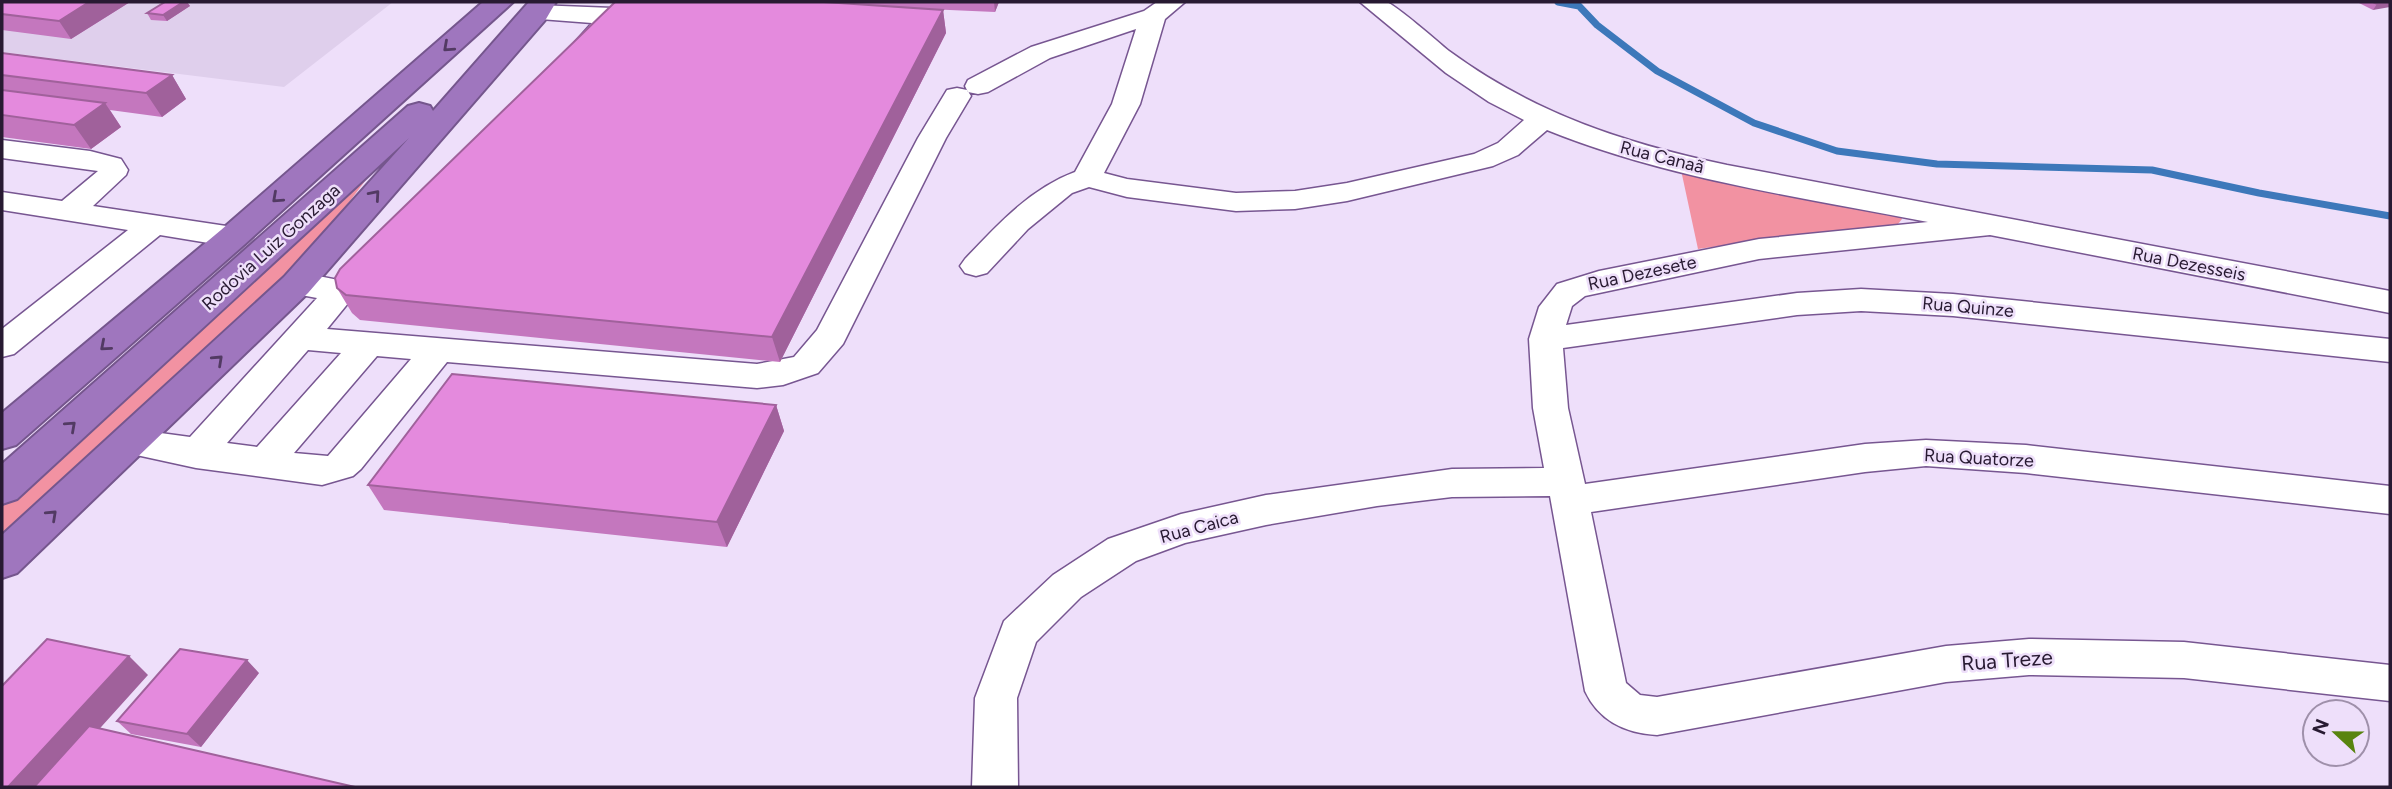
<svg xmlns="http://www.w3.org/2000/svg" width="2392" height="789" font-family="Figtree,sans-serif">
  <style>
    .built { fill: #dfcfec }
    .green { fill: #f292a2 }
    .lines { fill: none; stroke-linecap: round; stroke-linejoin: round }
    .stream { stroke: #3d78ba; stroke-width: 7 }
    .minor-casing { stroke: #775691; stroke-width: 3 }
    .highway-casing { stroke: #75568d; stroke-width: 4 }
    .minor { fill: #fff; fill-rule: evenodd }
    .highway { fill: #9f76be; fill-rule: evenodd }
    .wall { fill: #c477be }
    .shaded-wall { fill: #a0619b }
    .building { fill: #e48add; stroke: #a0619b; stroke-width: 2 }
    .oneway { stroke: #523a63 }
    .labels { text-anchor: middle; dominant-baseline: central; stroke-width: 5; stroke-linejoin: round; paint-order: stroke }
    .street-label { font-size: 18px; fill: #281a32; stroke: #eedffa }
    .near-street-label { font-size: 21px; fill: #281a32; stroke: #eedffa }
  </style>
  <rect width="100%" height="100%" fill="#eedffa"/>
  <path class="built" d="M 2,2 L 393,2 L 284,87 L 2,52 Z"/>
  <path class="green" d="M 383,157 L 302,265 L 2,548 L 2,502 Z
    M 1681,170 L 1901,216 L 1902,219 L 1898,224 L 1889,227 L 1803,234 L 1698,249 Z"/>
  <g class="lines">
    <path class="stream" d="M 1558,2 L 1579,6 L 1597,25 L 1657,71 L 1754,123 L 1837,151 L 1937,164 L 2152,170 L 2259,193 L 2390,216"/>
    <defs>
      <path id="minor" d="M 1157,2 L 1185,2 L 1165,19 L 1140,104 L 1104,173 L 1127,179 L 1236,193 L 1295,191 L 1347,183 L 1474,154 L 1498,143 L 1524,120 L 1489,102 L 1446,73 L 1360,2 C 1367,2 1379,0 1386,2 C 1395,4 1438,42 1449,51 C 1535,114 1624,143 1727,165 L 2390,291 L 2390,313 L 1990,235 L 1759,259 L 1585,296 L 1572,306 L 1566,325 L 1797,293 L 1861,289 L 1953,294 L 2390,339 L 2390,362 L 1953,316 L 1861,311 L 1797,315 L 1563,348 L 1568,408 L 1585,484 L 1865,444 L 1926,440 L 2026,445 L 2390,486 L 2390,514 L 2026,473 L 1926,466 L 1865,472 L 1591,512 L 1626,683 L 1640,695 L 1657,697 L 1946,646 L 2029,639 L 2184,642 L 2390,665 L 2390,701 L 2184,678 L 2029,675 L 1946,682 L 1657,735 C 1625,733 1599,721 1585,691 L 1550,496 L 1452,497 L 1377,506 L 1266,525 L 1185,543 L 1136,561 L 1081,597 L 1036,642 L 1017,698 L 1018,787 L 972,787 L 975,698 L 1004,621 L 1053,575 L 1108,539 L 1181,514 L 1266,495 L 1452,469 L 1544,468 L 1533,408 L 1529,339 L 1539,307 L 1557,284 L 1599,271 L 1759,239 L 1928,222 C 1801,197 1668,179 1547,130 L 1518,155 L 1493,166 L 1347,201 L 1295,209 L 1236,211 L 1127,197 L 1089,187 L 1072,193 L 1028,229 L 987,273 L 976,276 L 965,273 L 960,266 L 965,259 C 998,224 1030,189 1075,172 L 1112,104 L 1136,29 L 1050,58 L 988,92 L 978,94 L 968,92 L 965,86 L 968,80 L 1031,47 L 1144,11 Z
        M 536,5 L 613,8 L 622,11 L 626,16 C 615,32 599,53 579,47 L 575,42 L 592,23 L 527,18 L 523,13 L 527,8 Z
        M 957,88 L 967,90 L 971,96 L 946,138 L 843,344 L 818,373 L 783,385 L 757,388 L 447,362 L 361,469 L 353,476 L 322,485 L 196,468 L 118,451 L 113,442 L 118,433 L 131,429 L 190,437 L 317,298 L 285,292 L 280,285 L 285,278 C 306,272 333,278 353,284 L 358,291 L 327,329 L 757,364 L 794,357 L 817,330 L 918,138 L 947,90 ZM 308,350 L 341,353 L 257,447 L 227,443 ZM 377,356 L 411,359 L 328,456 L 294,453 Z
        M 2,140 L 90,151 L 121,159 L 128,170 L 126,175 L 93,206 L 233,227 L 244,230 L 248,237 L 244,244 L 233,247 L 160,235 L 14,354 L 2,357 L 2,329 L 128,230 L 2,210 L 2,192 L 62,201 L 98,171 L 2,158 Z"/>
      <path id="highway" d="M 483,2 L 513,2 L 245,244 L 16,445 L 2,449 L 2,413 L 221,230 Z
        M 529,2 L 556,2 L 546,19 L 308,293 L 17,573 L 2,578 L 2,535 L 284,277 L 409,138 L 17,499 L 2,504 L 2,464 L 408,106 L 419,103 L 430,106 L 433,111 Z"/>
    </defs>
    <use href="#minor" class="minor-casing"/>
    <use href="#highway" class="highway-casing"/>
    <use href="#minor" class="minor"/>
    <use href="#highway" class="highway"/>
  </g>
  <path class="wall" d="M 2,2 L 130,2 L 71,39 L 2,30 Z
    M 165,2 L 187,2 L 190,6 L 167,21 L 151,20 L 147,13 Z
    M 615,2 L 999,2 L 995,12 L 927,9 L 943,10 L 946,33 L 780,362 L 360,320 L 352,313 L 337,288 Z
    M 2357,2 L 2390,2 L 2373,10 Z
    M 2,53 L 172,75 L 186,99 L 162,117 L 110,110 L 121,127 L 91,149 L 2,137 Z
    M 776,405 L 784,431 L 727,547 L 384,510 L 368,485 Z
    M 259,673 L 201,747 L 131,734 L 117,721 Z"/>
  <path class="shaded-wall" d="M 89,2 L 130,2 L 71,39 L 59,21 Z
    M 183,2 L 187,2 L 190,6 L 167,21 L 163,15 Z
    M 994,2 L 999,2 L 995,12 Z
    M 2390,2 L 2390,7 L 2373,10 L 2377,4 Z
    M 943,10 L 946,33 L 780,362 L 772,337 Z
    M 172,75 L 186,99 L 162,117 L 146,93 Z
    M 105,103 L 121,127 L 91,149 L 74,125 Z
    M 776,405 L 784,431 L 727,547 L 717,522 Z
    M 129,656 L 148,675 L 47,787 L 8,787 Z
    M 247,660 L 259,673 L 201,747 L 187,734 Z"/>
  <path class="building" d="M 2,2 L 89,2 L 59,21 L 2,14 Z
    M 165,2 L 183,2 L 163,15 L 147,13 Z
    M 615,2 L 824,2 L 943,10 L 772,337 L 346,295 L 337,288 L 335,278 L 340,269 Z
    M 2373,2 L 2390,2 L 2377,4 Z
    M 2,53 L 172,75 L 146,93 L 2,75 Z
    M 2,90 L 105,103 L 74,125 L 2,115 Z
    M 452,374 L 776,405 L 717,522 L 368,485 Z
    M 47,639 L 129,656 L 8,787 L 2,787 L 2,686 Z
    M 180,649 L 247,660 L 187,734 L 117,721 Z
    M 89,726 L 355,787 L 34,787 Z"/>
  <defs><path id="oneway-chevron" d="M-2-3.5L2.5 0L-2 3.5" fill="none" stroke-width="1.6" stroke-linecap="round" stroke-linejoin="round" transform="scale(1.75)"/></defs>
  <g class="oneway">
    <use href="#oneway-chevron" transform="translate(448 47) rotate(138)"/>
    <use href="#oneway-chevron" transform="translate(375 195) rotate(-49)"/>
    <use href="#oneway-chevron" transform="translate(277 198) rotate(138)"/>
    <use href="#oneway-chevron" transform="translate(105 346) rotate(139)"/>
    <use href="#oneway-chevron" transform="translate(218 360) rotate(-43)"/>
    <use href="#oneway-chevron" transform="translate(71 426) rotate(-42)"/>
    <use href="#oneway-chevron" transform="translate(52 515) rotate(-43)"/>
  </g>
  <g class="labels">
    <g class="street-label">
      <text transform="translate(1662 157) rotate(14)">Rua Canaã</text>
      <text transform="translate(271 247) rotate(-42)">Rodovia Luiz Gonzaga</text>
      <text transform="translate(2189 264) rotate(11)">Rua Dezesseis</text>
      <text transform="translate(1642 273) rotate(-12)">Rua Dezesete</text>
      <text transform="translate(1968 307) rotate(5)">Rua Quinze</text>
      <text transform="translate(1979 458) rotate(3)">Rua Quatorze</text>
      <text transform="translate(1199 527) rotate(-15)">Rua Caica</text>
    </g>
    <g class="near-street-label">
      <text transform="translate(2007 660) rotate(-4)">Rua Treze</text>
    </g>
  </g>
  <rect width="2392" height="789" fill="none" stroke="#281a32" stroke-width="7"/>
  <g transform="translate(2336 733) rotate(292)"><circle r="33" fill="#eedffa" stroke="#9f90aa" stroke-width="2"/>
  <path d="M0-5L12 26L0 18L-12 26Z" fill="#58840f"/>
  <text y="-10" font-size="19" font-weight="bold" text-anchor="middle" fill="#281a32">N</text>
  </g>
</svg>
